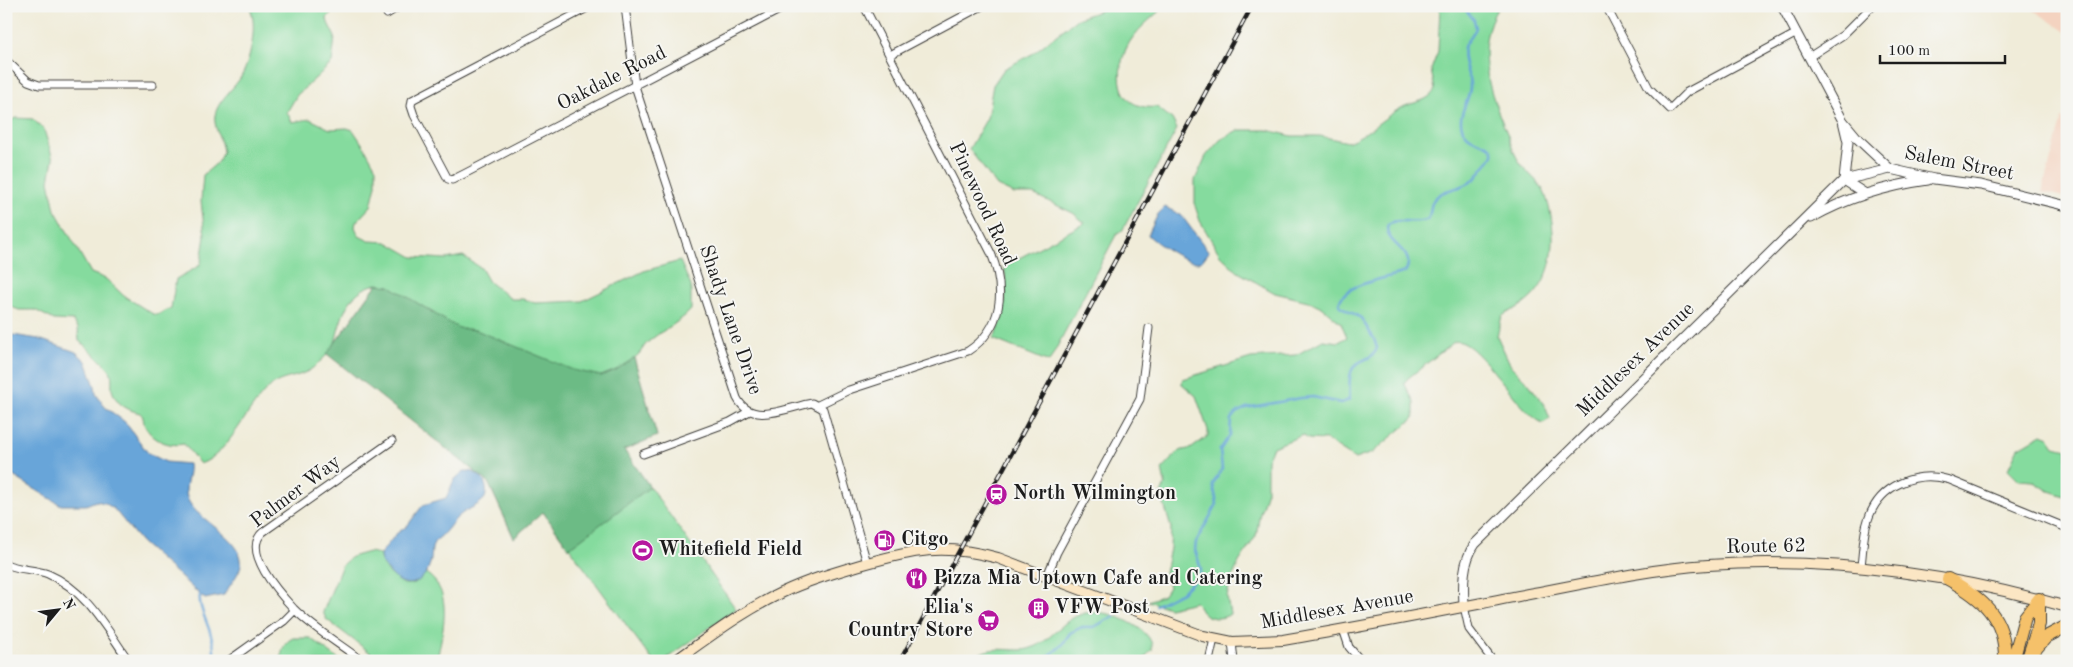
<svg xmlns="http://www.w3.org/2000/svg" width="2073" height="667" font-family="'Old Standard TT',serif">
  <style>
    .built { fill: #f4d3c0 }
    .green { fill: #85db9e; stroke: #507c5d; fill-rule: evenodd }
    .forest { fill: #6cbb85; stroke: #446c50 }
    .water { fill: #67a5d9; stroke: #42607a }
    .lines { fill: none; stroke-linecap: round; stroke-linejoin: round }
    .stream { stroke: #67a5d9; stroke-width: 2.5 }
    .minor-casing { stroke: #3c3b38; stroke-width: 9 }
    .tertiary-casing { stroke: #3c3b38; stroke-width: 11 }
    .secondary-casing { stroke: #3c3b38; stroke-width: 12 }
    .motorway-casing { stroke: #3c3b38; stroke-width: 14 }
    .minor { stroke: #fff; stroke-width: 7 }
    .tertiary { stroke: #fff; stroke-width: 9 }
    .secondary { stroke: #fbe6c4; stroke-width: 10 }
    .motorway { stroke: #f5c16b; stroke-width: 12 }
    .rail-casing { stroke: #1c1c1c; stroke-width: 4.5 }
    .rail { stroke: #f6f6f2; stroke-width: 2.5; stroke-dasharray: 8; stroke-linecap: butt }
    .labels { text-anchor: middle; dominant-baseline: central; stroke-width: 4; stroke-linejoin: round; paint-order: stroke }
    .street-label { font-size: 20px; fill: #1c1c1c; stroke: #f6f6f2 }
    .poi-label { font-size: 20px; font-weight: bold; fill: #1c1c1c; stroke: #f6f6f2; text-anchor: start }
  </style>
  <rect width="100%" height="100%" fill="#f6f6f2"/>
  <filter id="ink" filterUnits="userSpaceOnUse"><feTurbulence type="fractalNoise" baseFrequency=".02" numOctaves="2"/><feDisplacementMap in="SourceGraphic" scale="10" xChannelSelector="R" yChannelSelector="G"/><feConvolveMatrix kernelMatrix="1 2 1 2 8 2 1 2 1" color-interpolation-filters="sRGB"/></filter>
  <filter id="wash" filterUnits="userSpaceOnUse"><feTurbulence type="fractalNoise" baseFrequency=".0096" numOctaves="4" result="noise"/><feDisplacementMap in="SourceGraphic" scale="20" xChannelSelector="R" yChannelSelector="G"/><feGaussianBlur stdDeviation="1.12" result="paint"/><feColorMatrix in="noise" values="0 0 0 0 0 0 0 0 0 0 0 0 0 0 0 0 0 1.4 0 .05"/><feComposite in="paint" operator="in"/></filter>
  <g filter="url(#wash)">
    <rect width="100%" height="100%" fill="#f0ecd9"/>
    <path class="built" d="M 2028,6 L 2067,6 L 2067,33 Z
      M 2062,118 L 2067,120 L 2067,198 L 2042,192 Z"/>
    <path class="green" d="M 249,6 L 349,6 L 334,10 L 327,18 L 328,23 L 335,37 L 332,63 L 297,95 L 287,112 L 292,122 L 310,119 L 330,129 L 347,128 L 353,130 L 365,148 L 376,168 L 376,185 L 371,206 L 356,222 L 355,227 L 359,236 L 369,241 L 387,242 L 413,257 L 446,259 L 463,256 L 481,268 L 489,282 L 511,299 L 523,299 L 535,303 L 582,301 L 644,271 L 680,261 L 691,286 L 691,310 C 678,324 660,331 647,343 C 642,348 641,354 634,358 L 657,436 L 624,450 L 736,609 L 663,661 L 653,661 L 543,512 L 514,538 L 488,482 L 328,354 C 321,360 313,370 304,373 C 293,378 282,378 272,385 C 248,404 229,455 200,464 L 184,444 C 168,447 151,440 144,424 C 143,419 144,417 140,413 C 127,410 116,404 112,390 C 111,383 113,377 110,371 C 107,366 84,344 79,341 L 78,328 L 73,321 L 54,320 L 35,310 L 19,310 L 6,305 L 6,122 L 16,118 L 33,119 L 44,130 L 53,159 L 49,181 L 55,210 L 91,273 L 106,279 L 124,296 L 153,314 L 157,315 L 171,308 L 176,279 L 199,266 L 201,262 L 205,236 L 201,201 L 203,175 L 217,163 L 223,152 C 222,141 213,126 215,115 C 218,101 231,91 239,80 C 250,65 259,23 249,6 ZM 377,284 L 335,343 C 341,319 347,290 377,284 Z
      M 1104,6 L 1165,6 C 1151,19 1134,31 1126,49 C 1114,78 1119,111 1157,107 L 1172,119 L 1177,129 L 1122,231 L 1116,235 L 1049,362 L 993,339 C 1006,317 1008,291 1004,266 L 1085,223 L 1073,213 L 1033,194 L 1014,194 L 997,186 L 969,149 L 987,118 L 993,85 L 1004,69 L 1032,54 L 1077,19 L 1102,10 Z
      M 1440,6 L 1499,6 C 1472,46 1490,94 1507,133 C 1511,144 1514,155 1521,164 C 1528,175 1540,181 1545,194 C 1558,229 1558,278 1525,303 C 1518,308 1509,312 1502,316 L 1497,336 L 1511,366 L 1529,384 L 1545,406 L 1550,419 L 1543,423 C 1519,414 1475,334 1454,342 L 1407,379 L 1404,383 L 1414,402 L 1414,418 L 1372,453 L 1355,459 L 1326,440 L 1308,439 L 1303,435 L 1273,447 L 1267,460 L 1267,491 L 1260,513 L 1256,536 L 1239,562 L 1230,583 L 1227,597 L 1230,614 C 1223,620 1208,619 1202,612 C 1199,608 1199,605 1195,602 L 1169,608 L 1148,601 L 1164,595 L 1169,587 L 1165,573 L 1170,548 L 1171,528 L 1161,494 L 1165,484 L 1162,469 L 1179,451 L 1192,448 L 1208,436 L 1208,430 L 1196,396 L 1181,383 L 1183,379 L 1251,358 L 1296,355 L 1323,340 L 1339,342 L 1347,337 L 1341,323 L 1322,307 L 1308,301 L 1275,293 L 1238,272 L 1220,255 L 1200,221 L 1195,206 L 1195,180 L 1206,156 L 1220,140 L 1238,130 L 1267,130 L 1292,136 L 1320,136 L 1348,142 C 1369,134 1384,116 1405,106 C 1415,102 1429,101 1435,90 L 1431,70 L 1438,51 Z
      M 2042,434 L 2049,437 L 2055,446 L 2067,449 L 2067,497 L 2049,491 L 2033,481 L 2019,480 L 2008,469 L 2018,448 Z
      M 369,552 L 380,554 C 379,566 394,578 404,584 L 413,584 L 426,573 C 455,593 442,631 437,661 L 381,661 L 326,619 L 323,612 L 342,565 L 351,557 Z
      M 1085,613 C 1093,613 1102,612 1109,614 C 1123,618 1155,632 1152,650 L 1141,661 L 974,661 C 982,642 1014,653 1028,649 C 1051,644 1060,619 1085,613 Z
      M 293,638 L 310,638 L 341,661 L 282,661 C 280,652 284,642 293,638 Z"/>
    <path class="forest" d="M 377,284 L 390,286 L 448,322 L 459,328 L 476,330 L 573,370 L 601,376 L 616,370 L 634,358 L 657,436 L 624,450 L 650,487 L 569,548 L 543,512 L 514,538 L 488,482 L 327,354 Z"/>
    <path class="water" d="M 1165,207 L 1181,215 L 1209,252 L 1202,261 C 1191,267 1157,244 1148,235 L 1158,214 Z
      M 6,334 L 39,339 L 76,352 L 86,361 L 95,386 L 96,394 L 105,407 L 125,422 L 148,453 L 166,462 L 189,464 C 191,478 180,490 191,505 C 202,522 245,541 241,565 C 239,575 229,586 224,595 L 205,599 L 141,542 L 114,509 L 105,503 L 96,501 L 86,505 L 61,505 L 13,476 L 6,459 Z
      M 464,471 C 479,470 490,483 485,498 C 478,507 468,508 459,516 C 450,524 446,534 435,541 C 431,547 432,553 431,560 C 426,582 408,593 391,574 C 386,568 379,562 380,554 L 396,534 L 407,526 L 423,505 L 446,498 L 454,480 Z"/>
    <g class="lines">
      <path class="stream" d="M 200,595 C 197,609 215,633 214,652
        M 1156,605 L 1182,592 L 1200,574 L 1201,569 L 1195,550 L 1196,542 L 1217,504 L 1213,484 L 1222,469 L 1220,450 L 1230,435 L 1231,419 L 1236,413 L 1246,408 L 1301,398 L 1313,397 L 1341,403 L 1349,400 C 1351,390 1347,377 1353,368 C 1359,358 1373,361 1377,348 L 1374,339 L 1361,318 L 1340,306 C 1336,284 1391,278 1405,272 C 1419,250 1381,244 1388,224 C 1400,217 1416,225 1428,219 C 1432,212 1429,204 1435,198 C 1446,187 1461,190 1472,181 C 1477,178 1480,171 1484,167 C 1487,163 1492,159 1493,155 C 1496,142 1473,144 1466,134 C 1453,118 1469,105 1470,88 C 1471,74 1461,64 1464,47 C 1466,40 1473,35 1476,28 L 1474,20 L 1463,6
        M 1043,661 L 1062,645 L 1070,633 L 1082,627 L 1094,627 L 1114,616"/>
    </g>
  </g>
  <g filter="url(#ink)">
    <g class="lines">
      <defs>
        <path id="minor" d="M 591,6 L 412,100 L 411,106 L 414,115 L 448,179 L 452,180 L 464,174 L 787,6
          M 625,6 L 635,86 L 737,398 C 752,427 788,407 812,403 L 823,409 L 867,563
          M 1606,6 L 1649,88 L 1670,109 L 1687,92 L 1797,33
          M 387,14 L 400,6
          M 890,55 L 982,6
          M 1809,57 L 1843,35 L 1872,6
          M 6,60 L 28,81 L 39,85 L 153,85
          M 818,405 L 849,390 L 968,351 C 1003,328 1006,290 991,253 L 864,6
          M 643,454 L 730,422 L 748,412
          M 6,564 C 19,570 34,569 48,574 C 86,590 106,628 129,661
          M 1861,566 C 1863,551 1863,534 1868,520 C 1879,485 1916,470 1950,480 L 2067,528
          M 1047,576 L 1057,552 L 1140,399 L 1149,328
          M 1464,606 L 1469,629 L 1493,661
          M 1343,629 L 1349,647 L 1361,661
          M 1232,642 L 1234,661
          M 228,661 L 284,621 L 295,610
          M 362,661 C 340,644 314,629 294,609 C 279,593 241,551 263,532 L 392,441
          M 1209,661 L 1214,639"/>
        <path id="tertiary" d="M 1782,6 L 1843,121 L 1858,139 L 1890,169 L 1934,179 L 1981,185 L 2067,206
          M 1844,180 L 1890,169
          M 1844,180 L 1864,193
          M 1811,218 C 1848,197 1885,186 1928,180
          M 1464,606 C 1463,585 1462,562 1475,544 L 1844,180 L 1848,142 L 1843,121"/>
        <path id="secondary" d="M 675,661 C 709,637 743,611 781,593 C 806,581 833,573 860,565 C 913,550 943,543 998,558 L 1203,636 L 1232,642 L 1283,640 C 1367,626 1451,609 1534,593 C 1592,582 1649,569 1708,565 C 1830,557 1950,574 2067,607"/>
        <path id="motorway" d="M 1948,579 C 1982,598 2006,617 2005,661
          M 2033,652 L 2046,637 L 2067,626
          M 2013,661 L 2025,617 L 2039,599
          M 2027,661 L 2039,624 L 2039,599"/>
      </defs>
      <use href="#minor" class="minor-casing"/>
      <use href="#tertiary" class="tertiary-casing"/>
      <use href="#secondary" class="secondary-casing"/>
      <use href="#motorway" class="motorway-casing"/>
      <use href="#minor" class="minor"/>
      <use href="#tertiary" class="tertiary"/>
      <use href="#secondary" class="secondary"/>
      <use href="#motorway" class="motorway"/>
      <defs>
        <path id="rail" d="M 900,661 L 1252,6"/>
      </defs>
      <use href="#rail" class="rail-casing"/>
      <use href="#rail" class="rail"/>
    </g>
  </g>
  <defs>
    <symbol id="station-disc" viewBox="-11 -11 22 22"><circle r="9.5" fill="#b5179e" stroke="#f6f6f2"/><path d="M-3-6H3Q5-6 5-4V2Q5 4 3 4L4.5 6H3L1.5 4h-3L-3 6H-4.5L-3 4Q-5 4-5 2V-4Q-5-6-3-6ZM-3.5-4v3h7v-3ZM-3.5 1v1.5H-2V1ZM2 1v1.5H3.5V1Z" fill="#fff"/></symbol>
    <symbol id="fuel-disc" viewBox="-11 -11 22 22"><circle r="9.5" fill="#b5179e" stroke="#f6f6f2"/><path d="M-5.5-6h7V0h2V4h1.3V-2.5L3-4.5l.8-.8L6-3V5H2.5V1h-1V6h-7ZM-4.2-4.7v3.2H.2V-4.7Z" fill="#fff"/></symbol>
    <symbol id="stadium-disc" viewBox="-11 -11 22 22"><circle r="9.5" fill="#b5179e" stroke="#f6f6f2"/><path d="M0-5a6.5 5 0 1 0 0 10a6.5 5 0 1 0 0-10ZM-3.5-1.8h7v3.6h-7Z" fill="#fff"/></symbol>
    <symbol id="restaurant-disc" viewBox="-11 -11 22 22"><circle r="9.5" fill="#b5179e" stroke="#f6f6f2"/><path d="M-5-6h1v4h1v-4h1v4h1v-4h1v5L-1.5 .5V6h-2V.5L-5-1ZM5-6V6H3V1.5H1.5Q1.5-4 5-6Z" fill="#fff"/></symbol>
    <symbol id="building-disc" viewBox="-11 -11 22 22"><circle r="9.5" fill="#b5179e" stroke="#f6f6f2"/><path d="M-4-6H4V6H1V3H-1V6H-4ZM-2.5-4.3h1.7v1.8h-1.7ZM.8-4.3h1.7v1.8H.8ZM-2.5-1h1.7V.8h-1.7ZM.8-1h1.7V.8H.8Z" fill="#fff"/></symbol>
    <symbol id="supermarket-disc" viewBox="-11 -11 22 22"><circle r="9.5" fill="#b5179e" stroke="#f6f6f2"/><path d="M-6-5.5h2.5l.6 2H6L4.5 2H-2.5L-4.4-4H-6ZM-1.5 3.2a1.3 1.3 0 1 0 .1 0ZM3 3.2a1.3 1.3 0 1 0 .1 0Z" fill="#fff"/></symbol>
  </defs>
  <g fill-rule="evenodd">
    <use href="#station-disc" x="984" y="482" width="25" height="25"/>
    <use href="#fuel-disc" x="872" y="528" width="25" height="25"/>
    <use href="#stadium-disc" x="630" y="538" width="25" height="25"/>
    <use href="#restaurant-disc" x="904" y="566" width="25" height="25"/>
    <use href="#building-disc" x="1026" y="596" width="25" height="25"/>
    <use href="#supermarket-disc" x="976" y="608" width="25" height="25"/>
  </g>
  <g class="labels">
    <g class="street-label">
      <text transform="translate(612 79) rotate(-27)">Oakdale Road</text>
      <text transform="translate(1959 164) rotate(11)">Salem Street</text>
      <text transform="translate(982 204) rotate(65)">Pinewood Road</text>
      <text transform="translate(730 320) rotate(71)">Shady Lane Drive</text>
      <text transform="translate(1636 360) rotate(-44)">Middlesex Avenue</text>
      <text transform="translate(296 492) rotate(-37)">Palmer Way</text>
      <text transform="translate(1766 547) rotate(-1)">Route 62</text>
      <text transform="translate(1337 610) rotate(-10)">Middlesex Avenue</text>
    </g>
    <g class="poi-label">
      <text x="1013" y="494">North Wilmington</text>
      <text x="901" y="540">Citgo</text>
      <text x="658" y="550">Whitefield Field</text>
      <text x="933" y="579">Pizza Mia Uptown Cafe and Catering</text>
      <text x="973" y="608" text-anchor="end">Elia's<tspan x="973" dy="23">Country Store</tspan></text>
      <text x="1054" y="608">VFW Post</text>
    </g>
  </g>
  <rect width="2073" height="667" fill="none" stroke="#f6f6f2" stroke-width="25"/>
  <g transform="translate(58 610) rotate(61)" stroke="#f6f6f2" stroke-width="4" paint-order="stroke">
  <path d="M0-4L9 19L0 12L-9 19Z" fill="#1c1c1c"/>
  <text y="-8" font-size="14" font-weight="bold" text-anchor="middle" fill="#1c1c1c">N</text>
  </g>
  <path d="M1880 55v8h125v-8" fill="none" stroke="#1c1c1c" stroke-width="2.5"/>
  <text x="1888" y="55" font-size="15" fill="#1c1c1c" stroke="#f6f6f2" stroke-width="4" paint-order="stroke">100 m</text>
</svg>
